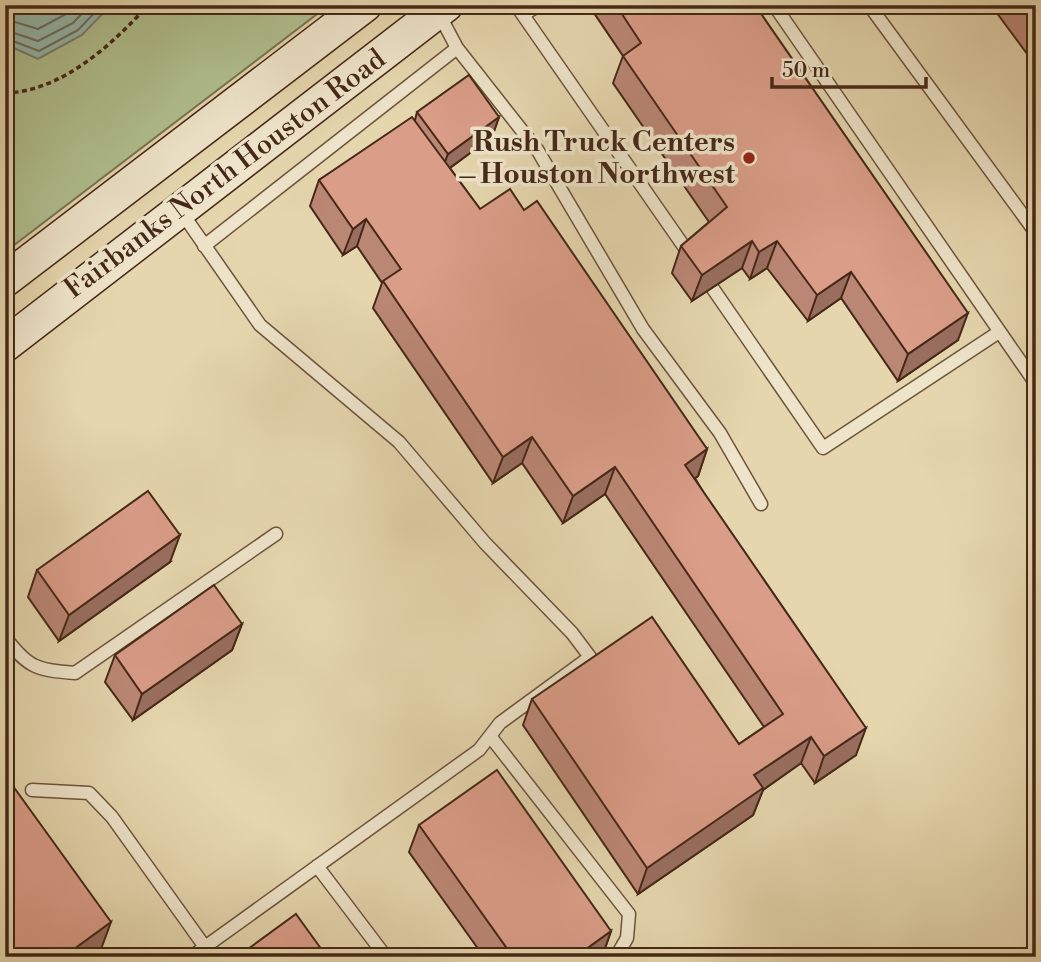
<svg xmlns="http://www.w3.org/2000/svg" width="1041" height="962" font-family="'Libre Bodoni',serif">
  <style>
    .green { fill: #b0bf8e; stroke: #7a7452; stroke-width: 2 }
    .water { fill: #96b9ac; stroke: #767f70; stroke-width: 2 }
    .lines { fill: none; stroke-linecap: round; stroke-linejoin: round }
    .shore { stroke: #6e7062; stroke-width: 2 }
    .service-casing { stroke: #6d543d; stroke-width: 15 }
    .secondary-casing { stroke: #452817; stroke-width: 36 }
    .path { stroke: #452817; stroke-width: 3.5; stroke-dasharray: 5 3.5; stroke-linecap: butt }
    .service { stroke: #eee4ca; stroke-width: 12 }
    .secondary { stroke: #eee4ca; stroke-width: 33 }
    .wall { fill: #bb8775; stroke: #452817; stroke-width: 2 }
    .shaded-wall { fill: #996e5f; stroke: #452817; stroke-width: 2 }
    .building { fill: #da9d88; stroke: #452817; stroke-width: 2 }
    .poi-dot { fill: #8f2418; stroke: #eee4ca; stroke-width: 2.5 }
    .labels { text-anchor: middle; dominant-baseline: central; stroke-width: 7; stroke-linejoin: round; paint-order: stroke }
    .poi-label { font-size: 28px; font-weight: bold; fill: #452817; stroke: #eee4ca; text-anchor: end }
    .street-label { font-size: 28px; fill: #452817; stroke: #eee4ca }
  </style>
  <rect width="100%" height="100%" fill="#e5d6ae"/>
  <filter id="stains"><feTurbulence type="fractalNoise" baseFrequency=".00286" numOctaves="4"/><feColorMatrix values="0 0 0 0 .2 0 0 0 0 .09 0 0 0 0 .02 0 0 0 .5 -.17"/></filter>
  <radialGradient id="worn" r=".72"><stop offset=".6" stop-color="#630" stop-opacity="0"/><stop offset="1" stop-color="#630" stop-opacity=".3"/></radialGradient>
  <path class="green" d="M 5,5 L 329,5 L 5,252 Z"/>
  <path class="water" d="M 5,5 L 111,5 L 82,35 L 38,59 L 5,44 Z"/>
  <g class="lines">
    <path class="shore" d="M 5,19 L 38,29 L 66,14 L 75,5
      M 5,30 L 38,41 L 73,23 L 90,5
      M 5,38 L 39,51 L 78,30 L 102,5"/>
    <defs>
      <path id="service" d="M 516,5 L 687,251
        M 774,5 L 1036,384
        M 869,5 L 1036,233
        M 438,12 L 457,48 L 538,151 L 643,329 L 720,433 L 761,504
        M 523,15 L 539,5
        M 180,210 L 260,325 L 399,442 L 485,543 L 572,633 L 590,657 L 500,723 L 479,750 L 191,957
        M 204,246 L 457,48
        M 709,283 L 823,448 L 999,332
        M 5,637 C 28,668 37,670 75,673 L 276,534
        M 490,736 L 629,914 L 627,938 L 616,957
        M 32,790 L 89,793 L 112,817 L 205,947
        M 317,866 L 386,957"/>
      <path id="secondary" d="M 5,280 L 365,5
        M 5,345 L 446,5"/>
    </defs>
    <use href="#service" class="service-casing"/>
    <use href="#secondary" class="secondary-casing"/>
    <path class="path" d="M 5,93 C 61,92 113,44 148,5"/>
    <use href="#service" class="service"/>
    <use href="#secondary" class="secondary"/>
  </g>
  <path class="wall" d="M 597,5 L 755,5 L 958,340 L 898,381 L 841,298 L 808,321 L 767,268 L 750,279 L 742,268 L 692,301 L 672,273 L 681,246 L 709,222 L 613,83 L 623,56 L 594,13 Z
    M 991,5 L 1036,5 L 1036,66 Z
    M 417,112 L 499,117 L 492,137 L 450,168 L 480,209 L 524,210 L 707,449 L 698,476 L 695,478 L 856,755 L 815,783 L 801,763 L 763,790 L 753,815 L 638,894 L 523,725 L 532,699 L 739,744 L 764,727 L 605,494 L 563,523 L 522,463 L 493,483 L 373,308 L 382,283 L 357,246 L 343,255 L 310,206 L 319,180 L 415,120 Z
    M 170,562 L 59,641 L 28,597 L 37,570 Z
    M 242,624 L 232,650 L 133,720 L 105,682 L 115,655 Z
    M 419,825 L 611,931 L 602,957 L 484,957 L 409,852 Z"/>
  <path class="shaded-wall" d="M 499,117 L 492,137 L 440,175 L 448,154 Z
    M 366,219 L 357,246 L 343,255 L 353,229 Z
    M 752,241 L 742,268 L 692,301 L 702,275 Z
    M 777,241 L 767,268 L 750,279 L 759,252 Z
    M 851,272 L 841,298 L 808,321 L 817,295 Z
    M 968,313 L 958,340 L 898,381 L 908,354 Z
    M 532,437 L 522,463 L 493,483 L 503,457 Z
    M 707,449 L 698,476 L 676,491 L 685,465 Z
    M 615,467 L 605,494 L 563,523 L 573,496 Z
    M 180,535 L 170,562 L 59,641 L 69,615 Z
    M 242,624 L 232,650 L 133,720 L 142,694 Z
    M 866,728 L 856,755 L 815,783 L 824,756 Z
    M 811,737 L 801,763 L 763,790 L 753,815 L 638,894 L 647,868 L 754,775 Z
    M 111,922 L 101,949 L 90,957 L 63,957 Z
    M 611,931 L 602,957 L 575,957 Z"/>
  <path class="building" d="M 616,5 L 755,5 L 968,313 L 908,354 L 851,272 L 817,295 L 777,241 L 759,252 L 752,241 L 702,275 L 681,246 L 727,207 L 623,56 L 641,43 Z
    M 1020,5 L 1036,5 L 1036,26 Z
    M 469,75 L 499,117 L 448,154 L 417,112 Z
    M 412,117 L 480,209 L 510,189 L 524,210 L 537,201 L 707,449 L 685,465 L 866,728 L 824,756 L 811,737 L 754,775 L 763,788 L 647,868 L 532,699 L 652,617 L 739,744 L 783,714 L 615,467 L 573,496 L 532,437 L 503,457 L 383,281 L 401,269 L 366,219 L 353,229 L 319,180 Z
    M 148,491 L 180,535 L 69,615 L 37,570 Z
    M 214,585 L 242,624 L 142,694 L 115,655 Z
    M 497,770 L 611,931 L 575,957 L 513,957 L 419,825 Z
    M 5,775 L 111,922 L 63,957 L 5,957 Z
    M 296,914 L 327,957 L 237,957 Z"/>
  <circle class="poi-dot" cx="749" cy="158" r="7"/>
  <g class="labels">
    <g class="poi-label">
      <text x="735" y="142">Rush Truck Centers<tspan x="735" dy="32">– Houston Northwest</tspan></text>
    </g>
    <g class="street-label">
      <text transform="translate(225 174) rotate(-37)">Fairbanks North Houston Road</text>
    </g>
  </g>
  <rect width="1041" height="962" fill="none" stroke="#e5d6ae" stroke-width="28"/>
  <rect x="7" y="7" width="1027" height="948" fill="none" stroke="#452817" stroke-width="3.5"/>
  <rect x="14" y="14" width="1013" height="934" fill="none" stroke="#452817" stroke-width="2"/>
  <path d="M772 77v10h154v-10" fill="none" stroke="#452817" stroke-width="3.5"/>
  <text x="782" y="77" font-size="21" fill="#452817" stroke="#eee4ca" stroke-width="5" paint-order="stroke">50 m</text>
  <rect width="100%" height="100%" filter="url(#stains)"/>
  <rect width="100%" height="100%" fill="url(#worn)"/>
</svg>
